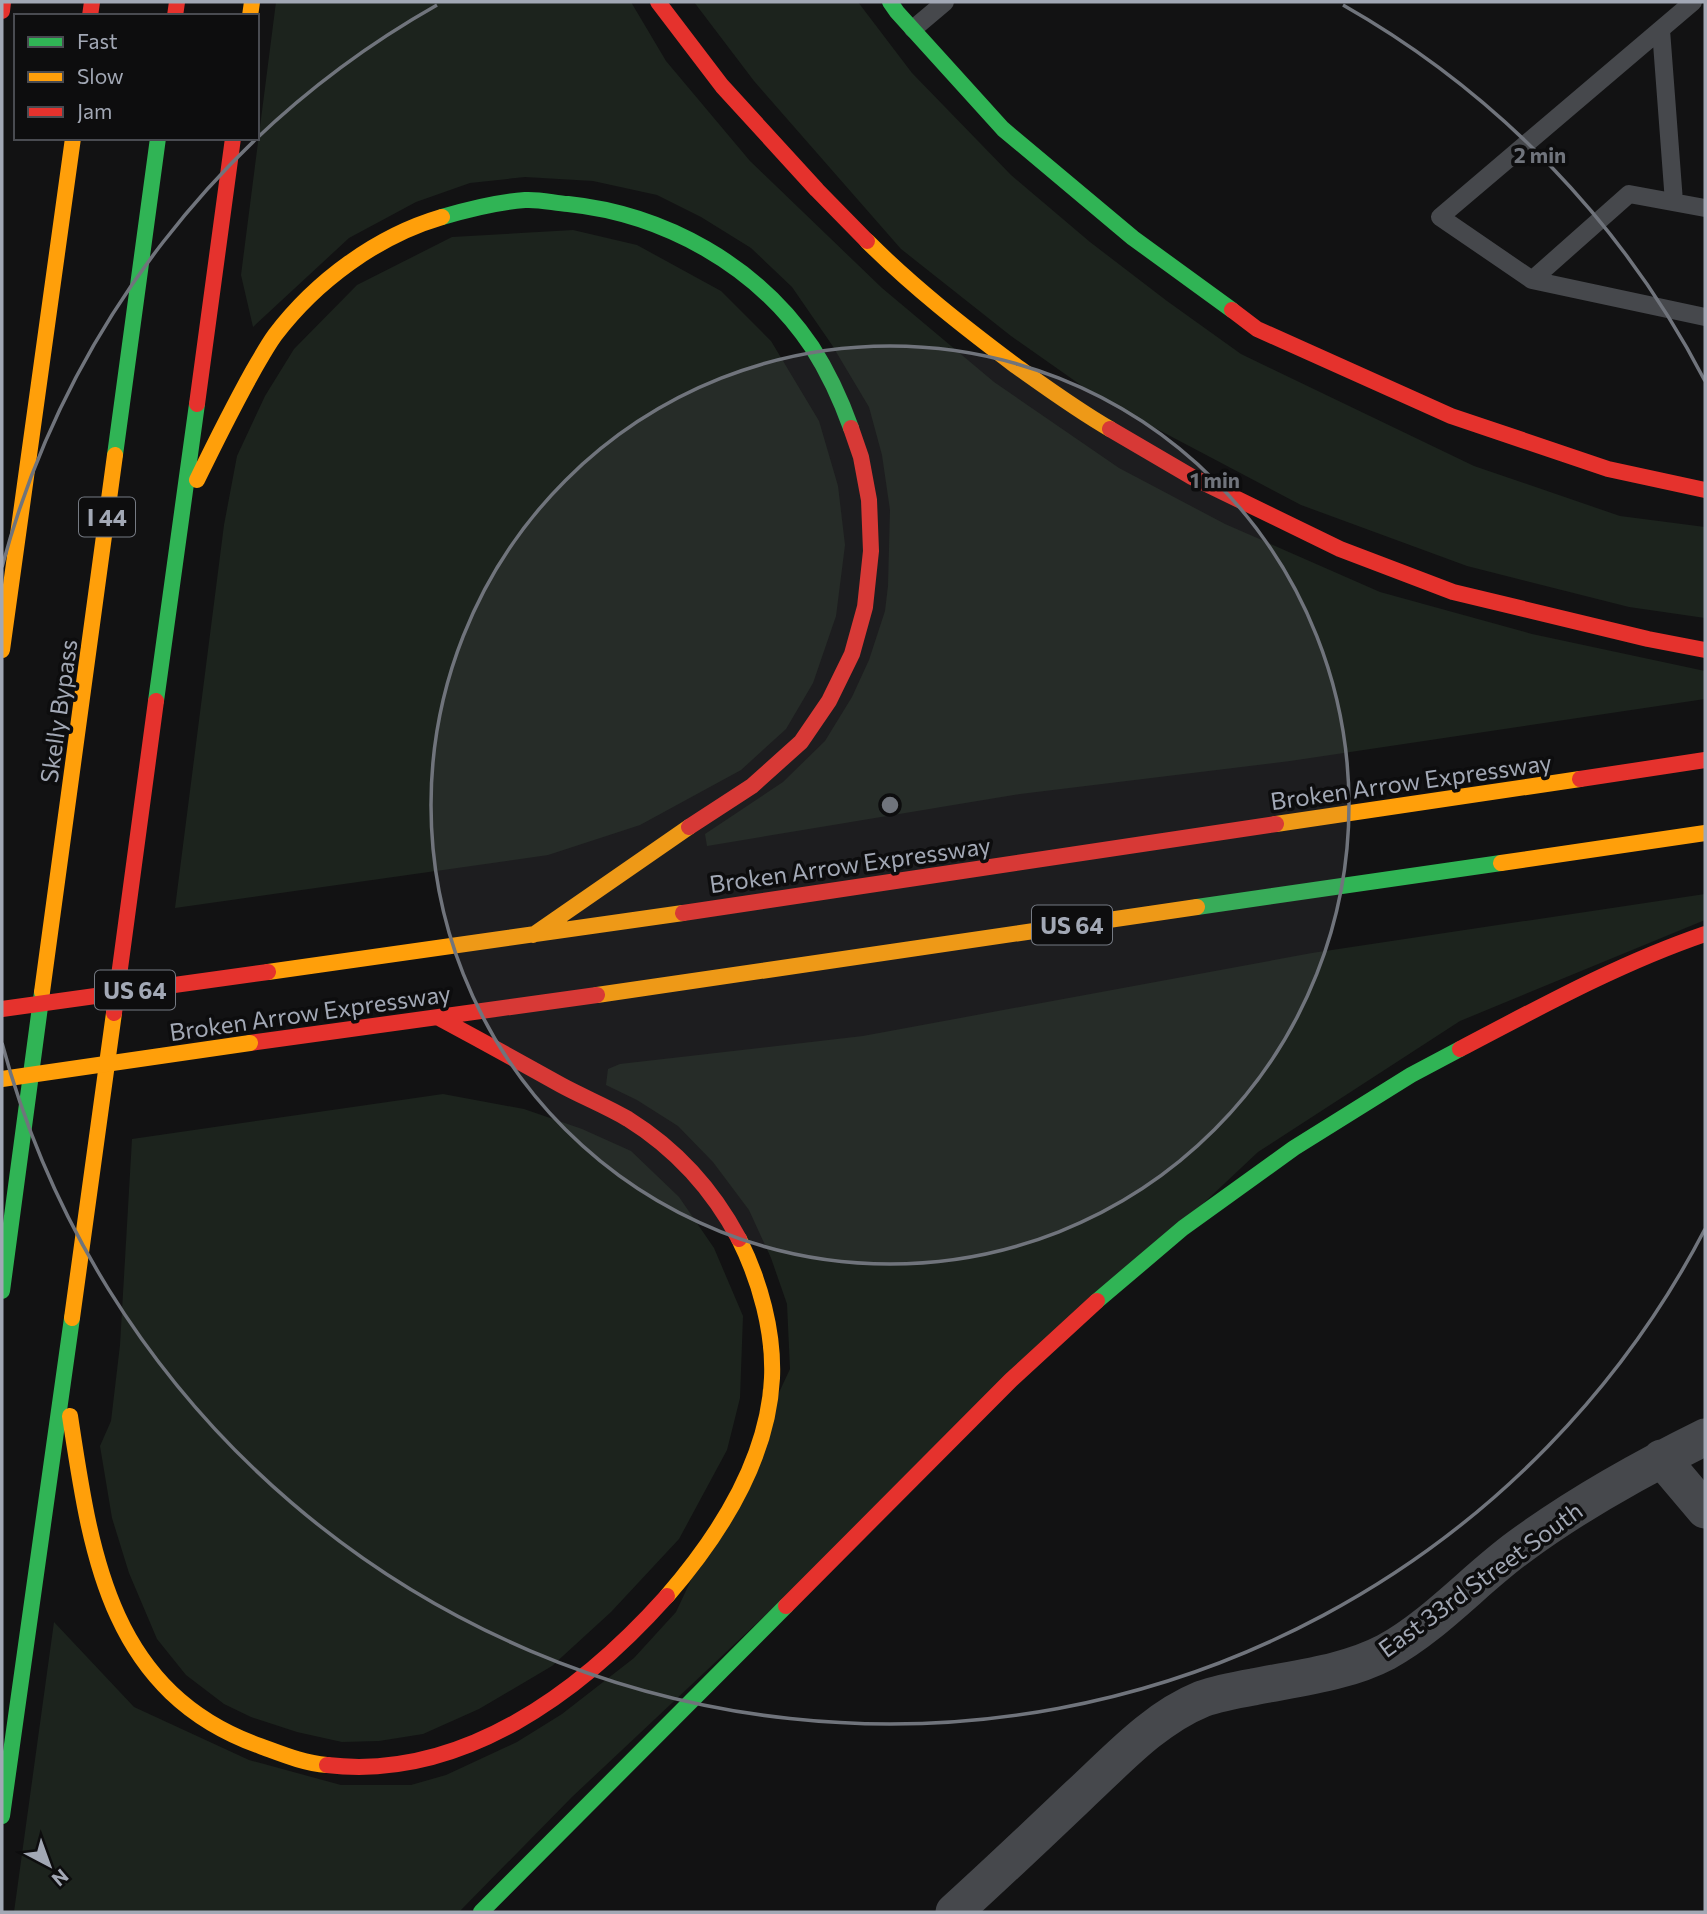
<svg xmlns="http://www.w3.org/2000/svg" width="1707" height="1914" font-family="Commissioner,sans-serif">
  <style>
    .green { fill: #1c231d }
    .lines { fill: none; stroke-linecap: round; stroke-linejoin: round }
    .lane { stroke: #46484c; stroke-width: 18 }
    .street { stroke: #46484c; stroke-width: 37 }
    .fast { stroke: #30b455; stroke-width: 16 }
    .slow { stroke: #ff9f0a; stroke-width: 16 }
    .jam { stroke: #e5322d; stroke-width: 16 }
    .slow-bridge { stroke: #ff9f0a; stroke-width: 16 }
    .jam-bridge { stroke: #e5322d; stroke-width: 16 }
    .ring { fill: none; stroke: #70747c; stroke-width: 3.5 }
    .labels { text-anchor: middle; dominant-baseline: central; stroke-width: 7; stroke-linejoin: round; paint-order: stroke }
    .shield { fill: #0d0d0e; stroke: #757a83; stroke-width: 2 }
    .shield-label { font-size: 23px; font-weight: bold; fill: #a2a8b5 }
    .street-label { font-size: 24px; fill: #a2a8b5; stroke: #0d0d0e }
    .centre { fill: #70747c; stroke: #0d0d0e; stroke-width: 3.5 }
    .ring-label { font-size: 21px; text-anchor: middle; font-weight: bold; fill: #70747c; stroke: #0d0d0e; stroke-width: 7; stroke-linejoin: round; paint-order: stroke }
  </style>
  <rect width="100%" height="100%" fill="#121213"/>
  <path class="green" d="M 276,2 L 631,2 L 666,61 L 750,161 L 882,288 L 994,382 L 1119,468 L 1225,524 L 1380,592 L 1532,634 L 1705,671 L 1705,699 L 1290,761 L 1020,794 L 707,846 L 705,834 L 783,782 L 825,741 L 852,697 L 869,660 L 885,611 L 888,586 L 890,510 L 882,455 L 869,407 L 832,345 L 792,287 L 751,248 L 701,217 L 657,195 L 593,181 L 525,177 L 470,183 L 416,202 L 349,238 L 253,327 L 241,275 Z
    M 694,2 L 858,2 L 912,73 L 1011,175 L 1090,242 L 1167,301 L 1241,354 L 1474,466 L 1620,516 L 1705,527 L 1705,618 L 1629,607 L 1467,566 L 1301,505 L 1102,400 L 1011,336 L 901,249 L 754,81 Z
    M 573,230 L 637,245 L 721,291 L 771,341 L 819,421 L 838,486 L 845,545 L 836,616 L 813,683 L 786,729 L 741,770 L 640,825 L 548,855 L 175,908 L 224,525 L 237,456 L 265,396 L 294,349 L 357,285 L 452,237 Z
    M 1705,894 L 1705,920 L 1460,1021 L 1258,1152 L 572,1797 L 459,1912 L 14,1912 L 54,1622 L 134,1707 L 249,1760 L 341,1785 L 411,1785 L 446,1775 L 517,1742 L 562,1714 L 634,1658 L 676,1612 L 790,1369 L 787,1304 L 771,1258 L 749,1210 L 713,1162 L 678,1126 L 637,1100 L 606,1085 L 608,1069 L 620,1064 L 863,1036 L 1312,953 Z
    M 443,1094 L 524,1109 L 582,1129 L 631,1151 L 679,1197 L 714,1248 L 743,1316 L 740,1398 L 727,1450 L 679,1539 L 611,1612 L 552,1666 L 479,1709 L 423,1734 L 379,1741 L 342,1742 L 297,1732 L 251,1717 L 224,1704 L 186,1675 L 157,1639 L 129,1573 L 112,1518 L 100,1446 L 111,1421 L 120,1345 L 132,1139 Z"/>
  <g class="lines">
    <path class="lane" d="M 1693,2 L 1440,217 L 1532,280 L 1705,317
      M 913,29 L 945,2
      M 1661,30 L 1674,202
      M 1532,280 L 1629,194 L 1705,208"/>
    <path class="street" d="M 1661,1458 L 1705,1510
      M 954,1912 C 996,1874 1037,1835 1078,1796 C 1116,1761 1153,1719 1202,1699 C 1219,1693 1236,1690 1253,1687 C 1298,1678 1346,1673 1386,1652 C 1435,1625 1474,1580 1519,1547 C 1577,1504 1640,1469 1705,1437"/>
    <path class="fast" d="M 890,2 L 897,12 L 1003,129 L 1133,238 L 1232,310
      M 442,217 C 469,209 497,202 525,200 C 539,199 554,203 568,204 C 664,214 757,265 812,347 C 828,372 841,400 851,428
      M 115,455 L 158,138
      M 156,701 L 197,404
      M 1197,907 L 1501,863
      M 2,1291 L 42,992
      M 1097,1301 L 1183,1228 L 1294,1148 L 1411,1075 L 1460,1049
      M 2,1816 L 72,1318
      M 481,1912 L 786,1606"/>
    <path class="slow" d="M 250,16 L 252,2
      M 867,241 C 913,287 964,327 1016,366 C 1047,388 1077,410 1110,429
      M 197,480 C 215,443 233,407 253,371 C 260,359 267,346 275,335 C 316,281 377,236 442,217
      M 2,650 L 73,138
      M 1276,824 L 1580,779
      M 1501,863 L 1705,833
      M 533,935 L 689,827
      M 268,972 L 683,913
      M 42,992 L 115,455
      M 597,995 L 1197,907
      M 72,1318 L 114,1013
      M 70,1416 C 91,1554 109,1692 260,1746 C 282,1754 303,1763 327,1765
      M 667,1596 C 719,1536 768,1460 772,1378 C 774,1332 760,1281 739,1239"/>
    <path class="jam" d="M 658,2 L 722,86 L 817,190 L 867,241
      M 2,11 L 3,2
      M 90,16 L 92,2
      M 175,16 L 177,2
      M 1232,310 L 1257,329 L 1451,416 L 1608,469 L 1705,490
      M 197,404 L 233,138
      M 1110,429 L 1192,477 L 1340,549 L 1453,592 L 1648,639 L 1705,650
      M 1580,779 L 1705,760
      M 689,827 L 752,786 L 801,742 L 829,701 L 852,654 L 865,607 L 871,551 L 869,500 L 861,457 L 851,428
      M 683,913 L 1276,824
      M 114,1013 L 156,701
      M 439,1018 C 480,1040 520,1062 561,1085 C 583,1097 606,1106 628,1119 C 676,1149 713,1190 739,1239
      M 250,1043 L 597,995
      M 1460,1049 C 1540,1007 1620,963 1705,934
      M 786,1606 L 1011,1380 L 1097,1301
      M 327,1765 C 462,1781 581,1692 667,1596"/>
    <path class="slow-bridge" d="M 2,1079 L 250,1043"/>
    <path class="jam-bridge" d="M 2,1009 L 268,972"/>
  </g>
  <circle cx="890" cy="805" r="459" fill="#70747c" fill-opacity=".12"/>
  <g class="ring">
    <circle cx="890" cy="805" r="459"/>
    <path d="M1705 1229A919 919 0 0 1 2 1043M2 567A919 919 0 0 1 437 5M1343 5A919 919 0 0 1 1705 381"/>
  </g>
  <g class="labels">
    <g class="shield">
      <rect x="79" y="497.5" width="56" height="39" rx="5"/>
      <rect x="1032" y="905.5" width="80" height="39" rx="5"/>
      <rect x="95" y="970.5" width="80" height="39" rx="5"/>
    </g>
    <g class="shield-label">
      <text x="107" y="517">I 44</text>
      <text x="1072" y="925">US 64</text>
      <text x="135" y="990">US 64</text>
    </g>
    <g class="street-label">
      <text transform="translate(58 711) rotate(-82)">Skelly Bypass</text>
      <text transform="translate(1411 781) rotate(-8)">Broken Arrow Expressway</text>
      <text transform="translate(850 864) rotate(-8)">Broken Arrow Expressway</text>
      <text transform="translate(310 1012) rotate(-8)">Broken Arrow Expressway</text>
      <text transform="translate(1480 1579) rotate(-36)">East 33rd Street South</text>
    </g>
  </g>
  <circle cx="890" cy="805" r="10" class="centre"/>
  <g class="ring-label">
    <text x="1540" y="163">2 min</text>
    <text x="1215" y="488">1 min</text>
  </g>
  <rect width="1707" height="1914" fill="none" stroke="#a2a8b5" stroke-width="7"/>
  <rect x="14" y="14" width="245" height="126" fill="#0d0d0e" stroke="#494b51" stroke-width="2"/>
  <rect x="28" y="37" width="35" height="10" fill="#30b455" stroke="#494b51" stroke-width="2"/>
  <text x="77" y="49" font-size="21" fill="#a2a8b5">Fast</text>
  <rect x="28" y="72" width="35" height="10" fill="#ff9f0a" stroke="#494b51" stroke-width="2"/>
  <text x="77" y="84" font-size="21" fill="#a2a8b5">Slow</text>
  <rect x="28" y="107" width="35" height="10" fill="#e5322d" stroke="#494b51" stroke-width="2"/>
  <text x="77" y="119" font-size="21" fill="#a2a8b5">Jam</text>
  <g transform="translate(49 1865) rotate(139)" stroke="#0d0d0e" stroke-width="5" paint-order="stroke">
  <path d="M0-5L12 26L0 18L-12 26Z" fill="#a2a8b5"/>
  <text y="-10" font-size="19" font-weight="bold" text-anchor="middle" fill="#a2a8b5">N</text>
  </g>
</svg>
